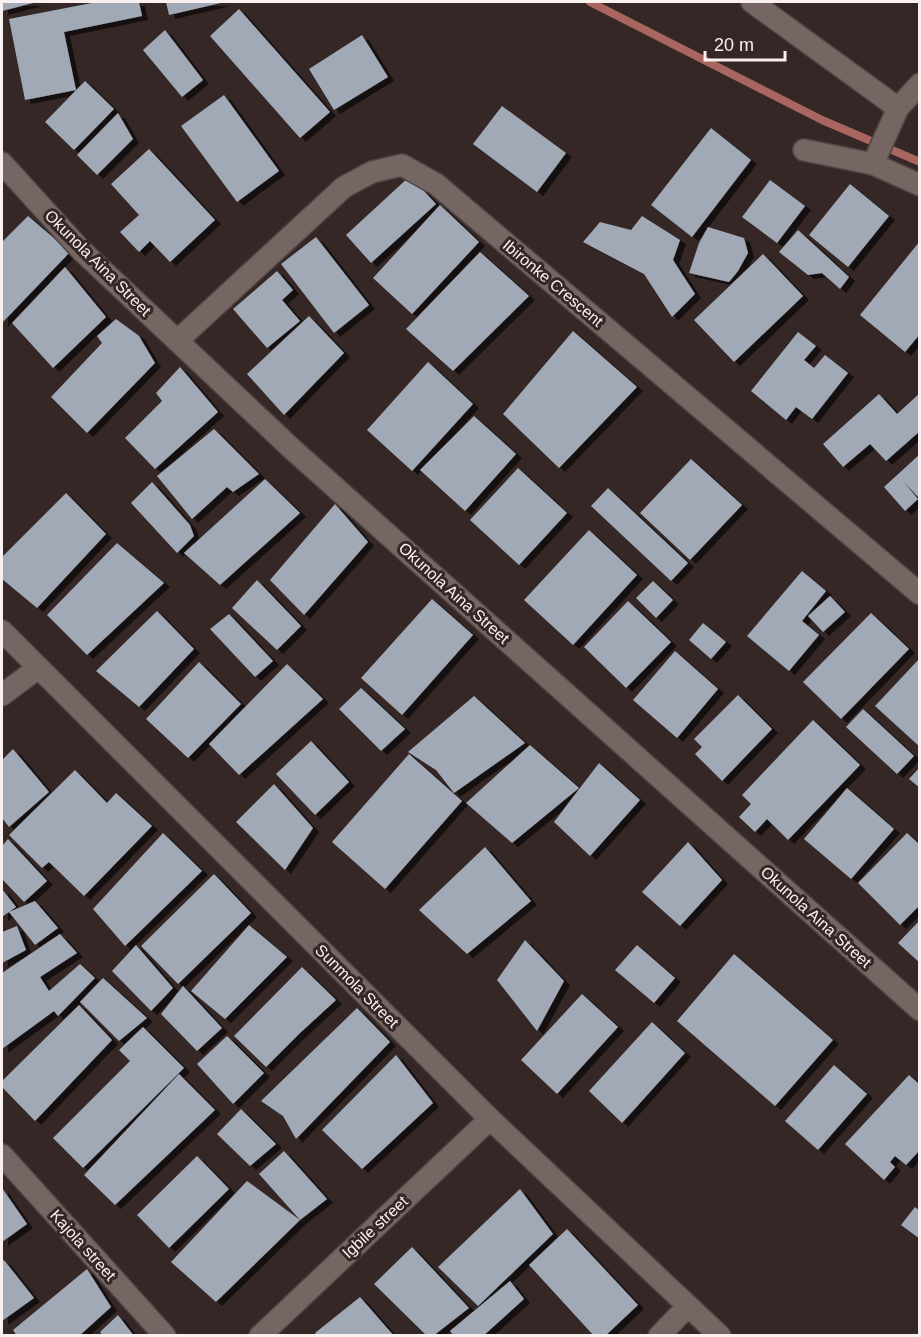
<svg xmlns="http://www.w3.org/2000/svg" width="921" height="1337" font-family="Helvetica,sans-serif">
  <style>
    .lines { fill: none; stroke-linecap: round; stroke-linejoin: round }
    .stream { stroke: #a8665e; stroke-width: 8 }
    .building { fill: #a0a9b5; filter: url(#shadow) }
    .minor-casing { stroke: #504544; stroke-width: 24 }
    .minor { stroke: #756664; stroke-width: 21 }
    .labels { text-anchor: middle; dominant-baseline: central; stroke-width: 6; stroke-linejoin: round; paint-order: stroke }
    .street-label { font-size: 16px; fill: #f9f0ef; stroke: #342725 }
  </style>
  <defs>
    <filter id="shadow"><feDropShadow dx="6" dy="4" stdDeviation="0" flood-color="#0009"/></filter>
  </defs>
  <rect width="100%" height="100%" fill="#342725"/>
  <g class="lines">
    <path class="stream" d="M 590,2 L 822,120 L 920,162"/>
  </g>
  <path class="building" d="M 2,2 L 37,2 L 2,11 Z
    M 97,2 L 139,2 L 142,16 L 64,32 L 76,90 L 25,100 L 9,19 Z
    M 166,2 L 225,2 L 169,15 Z
    M 239,9 L 330,112 L 300,138 L 210,36 Z
    M 165,30 L 203,80 L 182,97 L 143,50 Z
    M 362,35 L 388,77 L 334,110 L 309,69 Z
    M 85,81 L 114,109 L 74,150 L 45,122 Z
    M 224,95 L 279,171 L 237,202 L 181,126 Z
    M 502,106 L 566,153 L 537,192 L 473,144 Z
    M 118,113 L 133,139 L 97,175 L 77,155 Z
    M 711,128 L 751,160 L 692,237 L 651,205 Z
    M 149,149 L 215,220 L 170,262 L 150,241 L 139,252 L 120,232 L 139,215 L 111,184 Z
    M 410,176 L 436,204 L 371,263 L 346,235 Z
    M 770,180 L 805,206 L 777,243 L 742,217 Z
    M 850,184 L 889,216 L 848,267 L 809,235 Z
    M 440,205 L 479,242 L 412,314 L 373,278 Z
    M 28,216 L 70,252 L 2,323 L 2,242 Z
    M 642,216 L 680,240 L 673,260 L 695,294 L 672,317 L 644,274 L 583,242 L 600,222 L 631,230 Z
    M 708,227 L 744,238 L 748,253 L 738,271 L 729,282 L 689,273 L 699,243 Z
    M 798,230 L 849,277 L 840,289 L 822,273 L 808,275 L 779,252 Z
    M 316,237 L 369,305 L 334,333 L 281,264 Z
    M 920,241 L 920,334 L 905,352 L 860,315 Z
    M 480,252 L 529,296 L 453,371 L 406,329 Z
    M 763,254 L 803,296 L 734,362 L 694,320 Z
    M 65,267 L 106,317 L 53,368 L 12,323 Z
    M 277,271 L 293,290 L 282,300 L 300,321 L 267,348 L 233,309 Z
    M 309,316 L 344,353 L 284,415 L 247,374 Z
    M 116,319 L 139,336 L 155,363 L 87,433 L 51,397 L 102,343 L 97,336 Z
    M 573,331 L 637,387 L 559,468 L 503,414 Z
    M 798,332 L 816,346 L 804,360 L 814,368 L 825,355 L 848,373 L 812,419 L 796,407 L 786,420 L 751,391 Z
    M 428,362 L 473,404 L 412,471 L 367,430 Z
    M 180,367 L 218,412 L 155,469 L 125,438 L 162,401 L 156,393 Z
    M 920,393 L 920,431 L 886,461 L 870,444 L 843,467 L 823,444 L 879,394 L 897,414 Z
    M 474,416 L 516,454 L 465,511 L 420,470 Z
    M 214,429 L 259,474 L 233,492 L 227,487 L 192,519 L 157,476 Z
    M 920,454 L 920,499 L 903,481 L 918,499 L 905,511 L 884,487 Z
    M 691,459 L 742,505 L 690,560 L 640,513 Z
    M 518,468 L 567,513 L 519,565 L 470,520 Z
    M 265,479 L 300,513 L 220,585 L 184,553 Z
    M 152,482 L 190,525 L 194,536 L 177,553 L 131,503 Z
    M 608,488 L 688,563 L 671,581 L 591,506 Z
    M 66,493 L 106,534 L 37,608 L 2,579 L 2,557 Z
    M 335,504 L 368,542 L 304,615 L 270,580 Z
    M 589,530 L 637,575 L 573,645 L 524,600 Z
    M 117,543 L 164,583 L 87,655 L 47,615 Z
    M 802,571 L 826,591 L 802,621 L 819,635 L 789,671 L 747,636 Z
    M 257,580 L 301,626 L 277,650 L 232,608 Z
    M 653,581 L 673,600 L 656,618 L 636,598 Z
    M 830,596 L 845,612 L 823,632 L 808,616 Z
    M 432,599 L 473,635 L 402,715 L 361,678 Z
    M 628,601 L 671,642 L 626,688 L 584,647 Z
    M 157,611 L 194,649 L 139,707 L 96,671 Z
    M 871,613 L 909,649 L 841,719 L 803,682 Z
    M 229,614 L 273,661 L 255,677 L 210,629 Z
    M 703,623 L 726,642 L 711,659 L 689,640 Z
    M 675,651 L 718,689 L 677,738 L 633,700 Z
    M 920,658 L 920,747 L 875,706 Z
    M 199,662 L 241,704 L 188,758 L 146,719 Z
    M 287,664 L 323,699 L 239,775 L 209,744 Z
    M 361,688 L 405,729 L 381,751 L 339,709 Z
    M 738,695 L 772,729 L 722,781 L 695,754 L 702,747 L 694,739 Z
    M 474,696 L 525,743 L 454,793 L 436,770 L 408,752 Z
    M 863,709 L 914,756 L 897,774 L 846,727 Z
    M 813,720 L 860,765 L 788,840 L 767,819 L 755,832 L 739,817 L 751,804 L 742,795 Z
    M 311,741 L 349,782 L 315,815 L 276,774 Z
    M 530,745 L 579,788 L 512,843 L 466,803 Z
    M 13,749 L 49,792 L 9,827 L 2,818 L 2,760 Z
    M 409,754 L 462,801 L 385,889 L 332,842 Z
    M 599,763 L 640,800 L 590,856 L 554,822 Z
    M 920,767 L 920,788 L 909,779 Z
    M 75,770 L 107,803 L 116,793 L 152,826 L 84,896 L 49,862 L 42,868 L 9,835 Z
    M 274,784 L 313,828 L 285,870 L 236,822 Z
    M 847,788 L 894,829 L 851,879 L 804,839 Z
    M 163,833 L 202,871 L 125,946 L 93,909 Z
    M 907,833 L 920,845 L 920,905 L 900,925 L 858,883 Z
    M 8,839 L 47,881 L 24,902 L 2,879 L 2,846 Z
    M 688,842 L 722,880 L 680,926 L 642,892 Z
    M 485,847 L 531,901 L 467,954 L 419,910 Z
    M 214,874 L 251,913 L 178,984 L 141,946 Z
    M 2,889 L 16,907 L 2,917 Z
    M 35,901 L 58,928 L 35,945 L 9,912 Z
    M 920,920 L 920,963 L 898,943 Z
    M 249,925 L 287,957 L 225,1019 L 191,991 Z
    M 17,926 L 26,950 L 2,963 L 2,932 Z
    M 60,934 L 77,953 L 40,977 L 49,991 L 80,964 L 95,978 L 58,1016 L 54,1011 L 2,1049 L 2,973 Z
    M 525,940 L 564,981 L 537,1031 L 497,980 Z
    M 136,945 L 173,988 L 151,1011 L 112,971 Z
    M 637,945 L 675,978 L 654,1003 L 615,970 Z
    M 734,954 L 833,1040 L 775,1106 L 677,1021 Z
    M 302,967 L 336,1000 L 300,1033 L 266,1067 L 234,1036 Z
    M 103,978 L 147,1018 L 119,1041 L 80,1002 Z
    M 183,986 L 222,1028 L 197,1051 L 161,1014 Z
    M 582,994 L 618,1027 L 557,1094 L 521,1060 Z
    M 79,1005 L 112,1040 L 35,1121 L 2,1087 L 2,1081 Z
    M 357,1008 L 390,1042 L 296,1139 L 283,1116 L 261,1101 Z
    M 652,1022 L 685,1053 L 622,1123 L 589,1091 Z
    M 143,1027 L 184,1068 L 83,1168 L 53,1138 L 130,1061 L 119,1050 Z
    M 227,1036 L 264,1073 L 233,1104 L 197,1064 Z
    M 396,1055 L 433,1103 L 362,1169 L 322,1130 Z
    M 834,1065 L 867,1094 L 818,1150 L 785,1121 Z
    M 179,1074 L 215,1110 L 115,1205 L 84,1175 Z
    M 909,1075 L 920,1085 L 920,1150 L 906,1165 L 895,1156 L 890,1162 L 895,1167 L 884,1180 L 845,1144 Z
    M 241,1109 L 276,1144 L 250,1166 L 217,1134 Z
    M 284,1151 L 327,1199 L 300,1220 L 259,1174 Z
    M 197,1156 L 229,1189 L 169,1248 L 137,1215 Z
    M 247,1181 L 300,1220 L 216,1302 L 171,1262 Z
    M 2,1188 L 27,1224 L 2,1242 Z
    M 520,1189 L 553,1234 L 478,1306 L 438,1267 Z
    M 915,1207 L 920,1211 L 920,1239 L 901,1225 Z
    M 567,1229 L 638,1305 L 605,1336 L 594,1336 L 529,1265 Z
    M 412,1247 L 469,1308 L 433,1336 L 427,1336 L 374,1284 Z
    M 4,1260 L 34,1298 L 2,1321 L 2,1262 Z
    M 87,1269 L 111,1307 L 79,1336 L 17,1336 L 13,1330 Z
    M 510,1281 L 524,1299 L 483,1336 L 454,1336 L 450,1331 Z
    M 360,1297 L 394,1336 L 317,1336 L 315,1333 Z
    M 118,1315 L 134,1336 L 103,1336 L 100,1332 Z"/>
  <g class="lines">
    <defs>
      <path id="minor" d="M 752,2 L 898,108 L 873,164
        M 898,108 L 920,84
        M 804,150 L 873,164 L 920,185
        M 2,163 L 81,250 L 291,448 L 920,1010
        M 177,341 L 344,187 L 372,172 L 402,165 L 436,184 L 920,594
        M 2,631 L 490,1119 L 720,1336
        M 2,695 L 38,668
        M 2,1155 L 165,1336
        M 260,1336 L 490,1119
        M 659,1336 L 688,1306"/>
    </defs>
    <use href="#minor" class="minor-casing"/>
    <use href="#minor" class="minor"/>
  </g>
  <g class="labels">
    <g class="street-label">
      <text transform="translate(98 263) rotate(45)">Okunola Aina Street</text>
      <text transform="translate(553 283) rotate(40)">Ibironke Crescent</text>
      <text transform="translate(454 593) rotate(42)">Okunola Aina Street</text>
      <text transform="translate(816 917) rotate(42)">Okunola Aina Street</text>
      <text transform="translate(357 986) rotate(45)">Sunmola Street</text>
      <text transform="translate(375 1227) rotate(-43)">Igbile street</text>
      <text transform="translate(83 1245) rotate(48)">Kajola street</text>
    </g>
  </g>
  <rect width="921" height="1337" fill="none" stroke="#f9f0ef" stroke-width="6"/>
  <path d="M705 51v9h80v-9" fill="none" stroke="#f9f0ef" stroke-width="3"/>
  <text x="714" y="51" font-size="18" fill="#f9f0ef" stroke="#342725" stroke-width="4.5" paint-order="stroke">20 m</text>
</svg>
